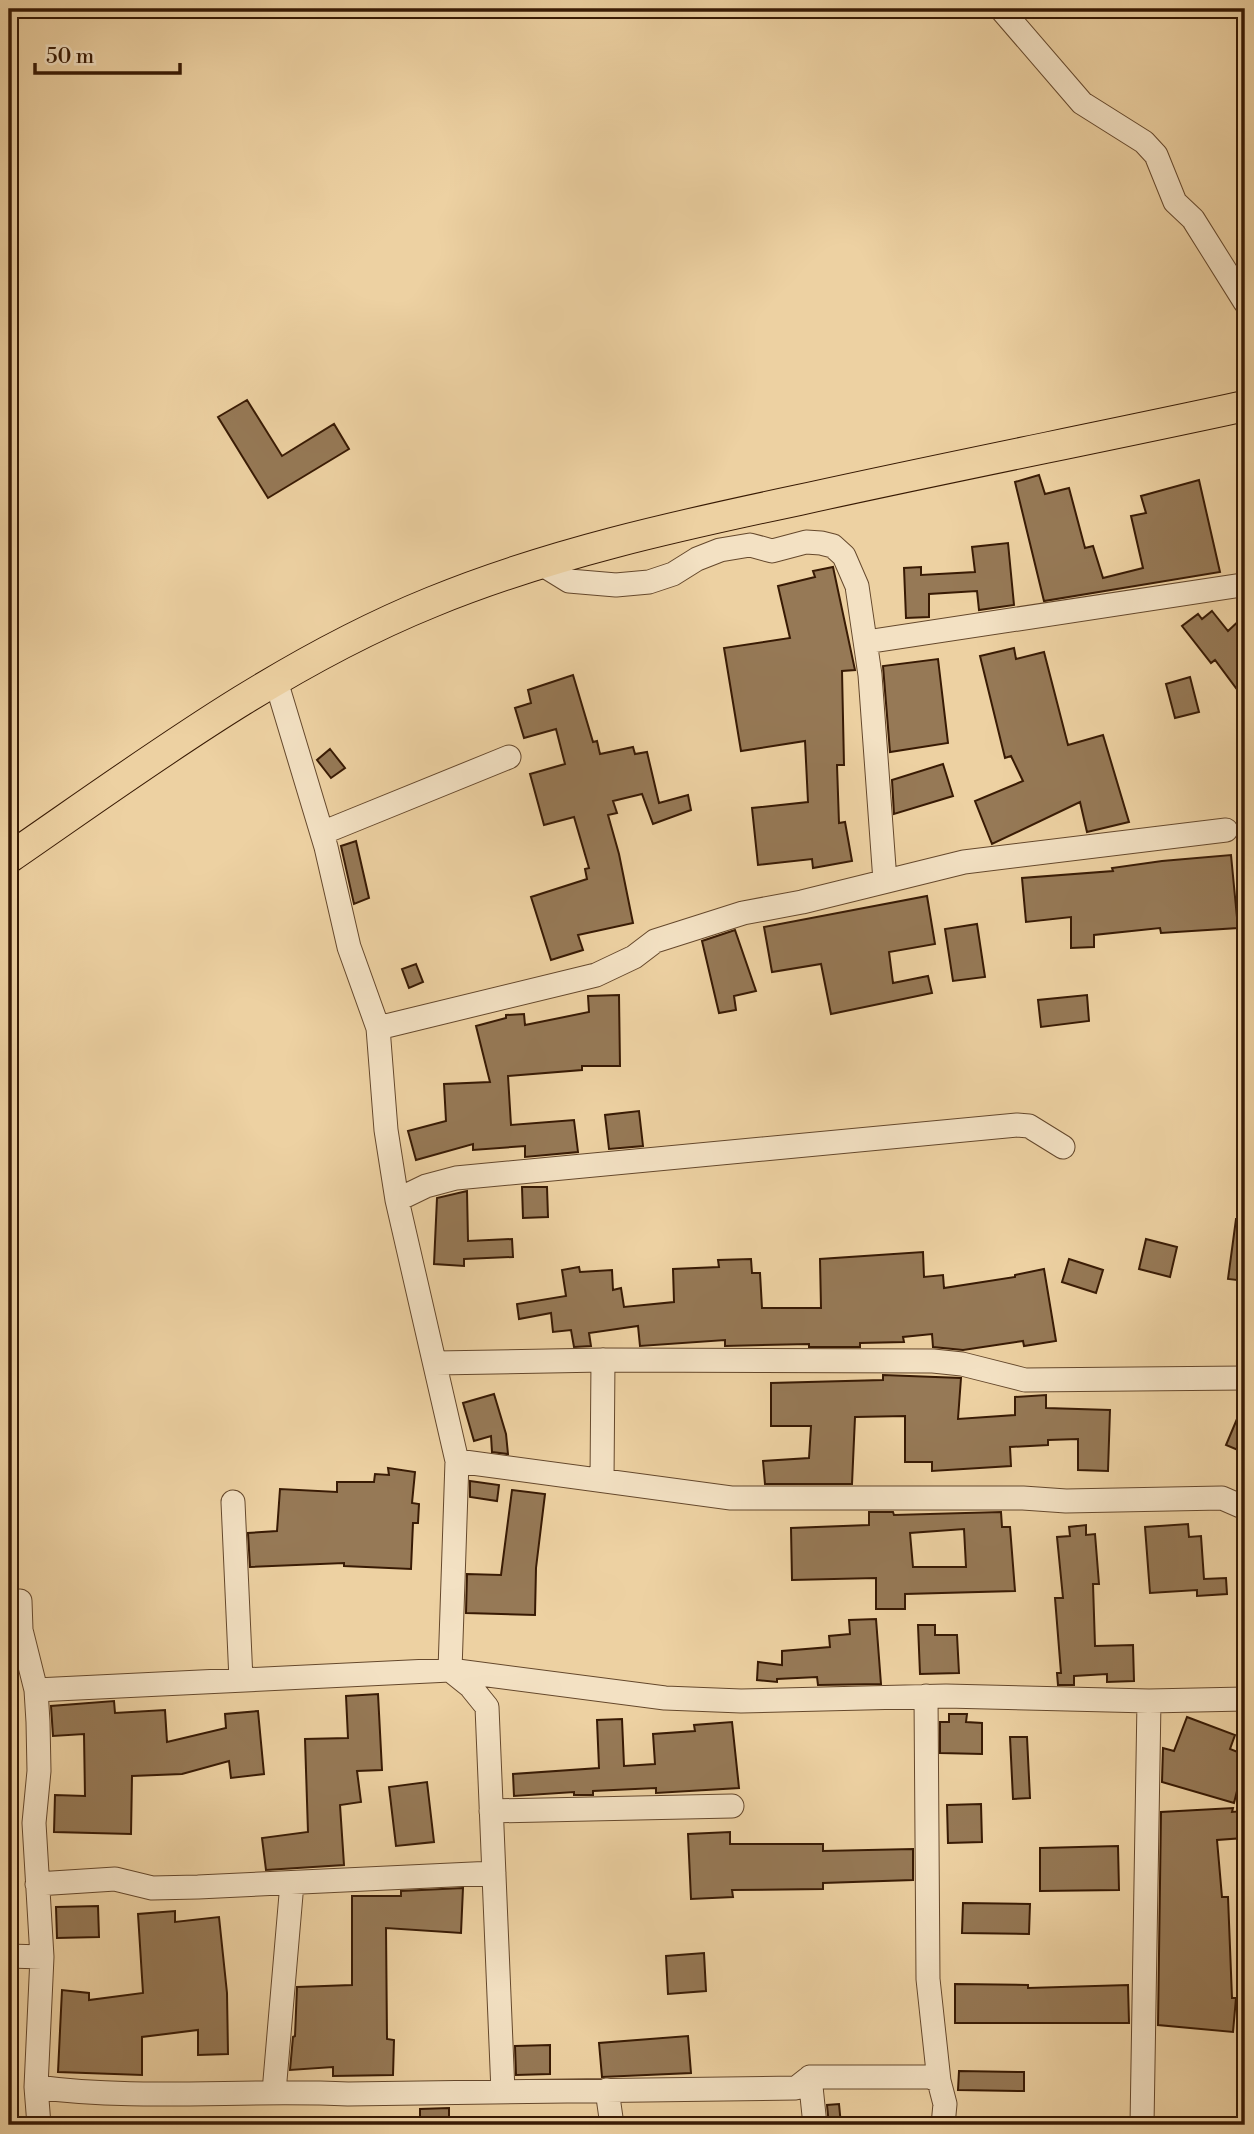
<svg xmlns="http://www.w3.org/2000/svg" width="1254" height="2134" font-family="'Libre Bodoni',serif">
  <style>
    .building { fill: #967956; stroke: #381a04; stroke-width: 2; fill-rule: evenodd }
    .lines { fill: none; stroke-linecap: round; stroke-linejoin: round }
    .minor-casing { stroke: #65482c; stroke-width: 25 }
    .major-casing { stroke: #381a04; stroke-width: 32 }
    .minor { stroke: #f3e1c3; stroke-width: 23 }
    .major { stroke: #edd1a2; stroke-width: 30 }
  </style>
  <rect width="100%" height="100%" fill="#edd1a2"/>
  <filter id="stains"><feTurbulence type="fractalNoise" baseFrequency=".00286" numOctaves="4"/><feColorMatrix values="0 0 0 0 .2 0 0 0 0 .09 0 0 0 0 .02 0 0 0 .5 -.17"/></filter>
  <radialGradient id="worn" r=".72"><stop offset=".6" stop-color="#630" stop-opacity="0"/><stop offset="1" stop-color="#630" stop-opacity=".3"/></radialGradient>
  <path class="building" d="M 247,400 L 282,456 L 334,424 L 349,449 L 268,498 L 218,417 Z
    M 1039,475 L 1045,494 L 1069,488 L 1085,548 L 1093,546 L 1103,578 L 1143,568 L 1131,516 L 1146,513 L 1141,496 L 1199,480 L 1220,572 L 1044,601 L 1015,482 Z
    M 1008,543 L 1014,605 L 979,610 L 977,591 L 929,594 L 929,617 L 906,618 L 904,568 L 921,567 L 921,575 L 975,572 L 972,547 Z
    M 833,567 L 855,670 L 842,671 L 844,765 L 837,765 L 839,823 L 845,822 L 852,861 L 813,868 L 812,859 L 758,865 L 752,808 L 808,802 L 805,741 L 741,751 L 724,648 L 790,638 L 778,586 L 815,577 L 813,571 Z
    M 1212,611 L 1228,631 L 1245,615 L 1245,681 L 1236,688 L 1215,660 L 1211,663 L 1182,626 L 1198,614 L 1202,619 Z
    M 1014,648 L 1016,659 L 1044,652 L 1068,745 L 1103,735 L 1129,822 L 1087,832 L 1080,802 L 992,844 L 975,801 L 1023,781 L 1011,756 L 1005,758 L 980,656 Z
    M 938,659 L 948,743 L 890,752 L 883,666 Z
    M 573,675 L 593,742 L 597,741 L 600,754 L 633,747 L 635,754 L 647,752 L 659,803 L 688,795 L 691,810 L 653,824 L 642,794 L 613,801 L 617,813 L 608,815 L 619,854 L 633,923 L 578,935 L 583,950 L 551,960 L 531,897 L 587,879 L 585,869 L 589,868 L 574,817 L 544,825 L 530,774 L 565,764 L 556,729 L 524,738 L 515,708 L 531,703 L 528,690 Z
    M 1190,677 L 1199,712 L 1175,718 L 1166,684 Z
    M 330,749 L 345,768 L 331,778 L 317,760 Z
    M 943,764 L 953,796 L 894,814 L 892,780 Z
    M 356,841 L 369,898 L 354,904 L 341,846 Z
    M 1231,855 L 1238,928 L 1161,933 L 1160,928 L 1094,935 L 1094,947 L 1071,948 L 1071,917 L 1026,922 L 1022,878 L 1113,871 L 1112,868 L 1162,861 Z
    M 927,896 L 935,944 L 889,952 L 893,983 L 928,976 L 932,993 L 831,1014 L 821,964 L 772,972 L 764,927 Z
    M 977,924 L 985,977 L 953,981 L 945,929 Z
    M 735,930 L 756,991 L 734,996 L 736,1010 L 719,1013 L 702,941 Z
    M 416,964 L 423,982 L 409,988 L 402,969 Z
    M 619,995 L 620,1066 L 582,1066 L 582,1070 L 508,1076 L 511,1125 L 574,1120 L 578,1152 L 525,1157 L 525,1146 L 473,1150 L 473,1144 L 416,1160 L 408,1131 L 446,1121 L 444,1084 L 490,1082 L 476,1026 L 506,1018 L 506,1015 L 524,1014 L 525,1025 L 589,1012 L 588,996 Z
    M 1087,995 L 1089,1021 L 1041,1027 L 1038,1000 Z
    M 639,1111 L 643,1146 L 609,1149 L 605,1115 Z
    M 522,1187 L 547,1187 L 548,1217 L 523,1218 Z
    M 467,1191 L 468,1241 L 512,1239 L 513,1257 L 464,1259 L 464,1266 L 434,1264 L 437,1198 Z
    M 1236,1219 L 1245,1220 L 1245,1281 L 1228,1279 Z
    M 1146,1239 L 1177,1247 L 1170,1277 L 1139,1269 Z
    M 923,1252 L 924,1277 L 943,1275 L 944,1288 L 1015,1277 L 1015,1275 L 1044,1269 L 1056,1341 L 1024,1346 L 1023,1341 L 963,1350 L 933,1347 L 932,1334 L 903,1337 L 904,1342 L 860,1343 L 860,1347 L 809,1347 L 809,1344 L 725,1346 L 725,1340 L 640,1346 L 638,1326 L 589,1333 L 591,1346 L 574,1347 L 571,1330 L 553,1332 L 551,1313 L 519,1319 L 517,1304 L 566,1296 L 562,1270 L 579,1267 L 580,1272 L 612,1270 L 613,1290 L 621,1288 L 624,1307 L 674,1302 L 673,1269 L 719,1267 L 718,1260 L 751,1259 L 752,1273 L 760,1273 L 762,1308 L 821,1308 L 820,1259 Z
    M 1069,1259 L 1103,1270 L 1096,1293 L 1062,1282 Z
    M 883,1375 L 961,1378 L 958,1419 L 1015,1415 L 1015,1397 L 1046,1395 L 1046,1408 L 1110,1410 L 1108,1471 L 1078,1470 L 1078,1439 L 1048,1440 L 1048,1445 L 1010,1447 L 1011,1466 L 932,1471 L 932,1462 L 905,1462 L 905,1416 L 855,1417 L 852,1484 L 765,1484 L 763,1461 L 809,1458 L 811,1426 L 771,1426 L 771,1383 L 883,1380 Z
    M 494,1394 L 506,1434 L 508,1454 L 492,1452 L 491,1436 L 474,1441 L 463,1403 Z
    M 1245,1400 L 1245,1453 L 1226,1445 Z
    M 388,1468 L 415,1472 L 412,1503 L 419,1504 L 418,1523 L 413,1523 L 411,1569 L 344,1566 L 344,1563 L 250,1567 L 248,1533 L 277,1531 L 280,1489 L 337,1492 L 337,1482 L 374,1482 L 375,1474 L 389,1475 Z
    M 470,1481 L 499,1485 L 497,1501 L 470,1497 Z
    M 512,1490 L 545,1494 L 536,1568 L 535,1615 L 466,1613 L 467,1574 L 501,1575 Z
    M 869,1512 L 893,1512 L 894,1515 L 1001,1512 L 1002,1527 L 1010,1527 L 1015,1591 L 905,1594 L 905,1609 L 876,1609 L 876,1578 L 792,1580 L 791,1528 L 869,1525 ZM 964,1529 L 966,1567 L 913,1567 L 910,1533 Z
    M 1188,1524 L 1189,1537 L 1201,1536 L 1204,1579 L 1226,1578 L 1227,1594 L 1197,1596 L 1197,1590 L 1150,1593 L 1145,1527 Z
    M 1086,1525 L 1086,1535 L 1095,1534 L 1099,1584 L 1093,1584 L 1095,1646 L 1133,1645 L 1134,1681 L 1107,1682 L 1107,1674 L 1074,1676 L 1074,1685 L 1058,1685 L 1057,1673 L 1061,1673 L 1055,1598 L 1063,1598 L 1057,1537 L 1070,1536 L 1069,1527 Z
    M 876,1619 L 881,1684 L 818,1685 L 817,1677 L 777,1679 L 777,1682 L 757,1680 L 758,1662 L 782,1665 L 782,1651 L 830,1647 L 829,1636 L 850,1634 L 849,1620 Z
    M 918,1625 L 935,1625 L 935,1635 L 957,1635 L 959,1673 L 920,1674 Z
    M 378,1694 L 382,1770 L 357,1771 L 361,1802 L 340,1805 L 344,1865 L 266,1870 L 262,1838 L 308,1832 L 305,1739 L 348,1738 L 346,1696 Z
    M 114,1701 L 115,1713 L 165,1710 L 167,1742 L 226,1728 L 225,1714 L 258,1711 L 264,1774 L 231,1778 L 229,1761 L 182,1774 L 132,1776 L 131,1834 L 54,1832 L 55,1795 L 85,1796 L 84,1734 L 53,1736 L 51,1706 Z
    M 949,1714 L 967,1714 L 966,1722 L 982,1723 L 982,1754 L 940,1753 L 940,1722 L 949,1722 Z
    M 1187,1717 L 1235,1735 L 1230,1749 L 1245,1755 L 1245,1777 L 1241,1775 L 1234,1803 L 1162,1782 L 1163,1748 L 1174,1751 Z
    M 622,1719 L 624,1766 L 655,1764 L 653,1734 L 695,1731 L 694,1725 L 732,1722 L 739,1788 L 656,1793 L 656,1788 L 593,1791 L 593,1795 L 574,1795 L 574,1792 L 514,1796 L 513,1774 L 599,1768 L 597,1720 Z
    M 1010,1737 L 1027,1737 L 1030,1798 L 1013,1799 Z
    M 427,1782 L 434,1842 L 396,1846 L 389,1787 Z
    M 981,1804 L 982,1842 L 948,1843 L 947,1805 Z
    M 1233,1808 L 1232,1812 L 1243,1811 L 1244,1838 L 1217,1840 L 1222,1897 L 1228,1897 L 1232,1998 L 1236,1998 L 1233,2032 L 1158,2025 L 1161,1812 Z
    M 730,1832 L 730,1844 L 823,1844 L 823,1851 L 913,1849 L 913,1880 L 823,1883 L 823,1889 L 732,1890 L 733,1897 L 691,1899 L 688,1834 Z
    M 1118,1846 L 1119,1890 L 1040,1891 L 1040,1848 Z
    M 463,1888 L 461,1933 L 386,1928 L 387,2039 L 394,2040 L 393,2075 L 333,2076 L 333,2067 L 290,2070 L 293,2037 L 295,2036 L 297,1987 L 352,1985 L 352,1896 L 401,1896 L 401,1891 Z
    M 963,1903 L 1030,1904 L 1029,1934 L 962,1933 Z
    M 98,1906 L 99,1937 L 57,1938 L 56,1907 Z
    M 175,1911 L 175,1922 L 219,1917 L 227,1993 L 228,2054 L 198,2055 L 198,2030 L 142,2037 L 142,2075 L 58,2072 L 62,1990 L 89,1993 L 89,2000 L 143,1993 L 138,1914 Z
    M 704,1953 L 706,1991 L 668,1994 L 666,1956 Z
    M 955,1984 L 1028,1985 L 1028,1988 L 1128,1985 L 1129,2023 L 955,2023 Z
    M 688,2036 L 691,2073 L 602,2077 L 599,2043 Z
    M 550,2045 L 550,2074 L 516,2075 L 515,2046 Z
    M 959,2071 L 1024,2072 L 1024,2091 L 958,2090 Z
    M 839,2104 L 841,2125 L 829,2125 L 827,2105 Z
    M 449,2108 L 449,2125 L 420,2125 L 420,2109 Z"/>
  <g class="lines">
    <defs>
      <path id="minor" d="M 1001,9 L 1082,103 L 1144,142 L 1156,155 L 1175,202 L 1193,219 L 1245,302
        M 543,565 L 569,581 L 616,585 L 649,582 L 673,574 L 697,559 L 720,550 L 750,545 L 772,551 L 806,542 L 821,543 L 833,546 L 844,556 L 857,586 L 870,675 L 885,881
        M 866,642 L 1242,585
        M 276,681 L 326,847 L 349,947 L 378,1028 L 386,1130 L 397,1200 L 457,1461 L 731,1498 L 1023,1498 L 1066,1501 L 1222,1498 L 1245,1508
        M 322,833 L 509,757
        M 378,1028 L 596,975 L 634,957 L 655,941 L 743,913 L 802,902 L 964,862 L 1226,830
        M 397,1200 L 426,1186 L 456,1178 L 1017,1125 L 1029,1126 L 1063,1147
        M 436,1363 L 603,1360 L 933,1361 L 962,1364 L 1025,1380 L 1245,1378
        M 457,1461 L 450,1670 L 470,1686 L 487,1707 L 503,2092
        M 602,1480 L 603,1360
        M 233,1502 L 241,1680
        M 20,1601 L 21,1630 L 36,1690 L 38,1722 L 39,1771 L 34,1823 L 42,1957 L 36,2087 L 39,2125
        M 36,1690 L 450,1670 L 665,1698 L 741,1701 L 946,1696 L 1149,1701 L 1245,1699
        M 926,1696 L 928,1979 L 939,2081
        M 491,1811 L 732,1806
        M 37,1884 L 115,1879 L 152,1888 L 198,1887 L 494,1873
        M 9,1956 L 42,1957
        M 810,2077 L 815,2125
        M 36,2087 C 140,2101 244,2089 348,2094 L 796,2088 L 810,2077 L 930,2077 L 939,2081 L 945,2104 L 943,2125
        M 607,2090 L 612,2125
        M 274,2092 L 292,1883
        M 1142,2125 L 1149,1701"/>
      <path id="major" d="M 9,858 C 144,765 279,664 432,602 C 549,554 676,526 799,500 C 948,467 1097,438 1245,406"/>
    </defs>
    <use href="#minor" class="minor-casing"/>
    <use href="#major" class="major-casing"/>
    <use href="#minor" class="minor"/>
    <use href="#major" class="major"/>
  </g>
  <rect width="1254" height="2134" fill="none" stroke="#edd1a2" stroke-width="35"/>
  <rect x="10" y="10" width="1233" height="2113" fill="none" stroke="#381a04" stroke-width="3.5"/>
  <rect x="18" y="18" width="1219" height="2099" fill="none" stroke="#381a04" stroke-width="2"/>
  <path d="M35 63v10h145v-10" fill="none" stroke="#381a04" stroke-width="3.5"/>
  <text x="46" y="63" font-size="21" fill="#381a04" stroke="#f3e1c3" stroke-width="5" paint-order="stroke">50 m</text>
  <rect width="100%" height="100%" filter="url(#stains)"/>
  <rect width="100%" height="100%" fill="url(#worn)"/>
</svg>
